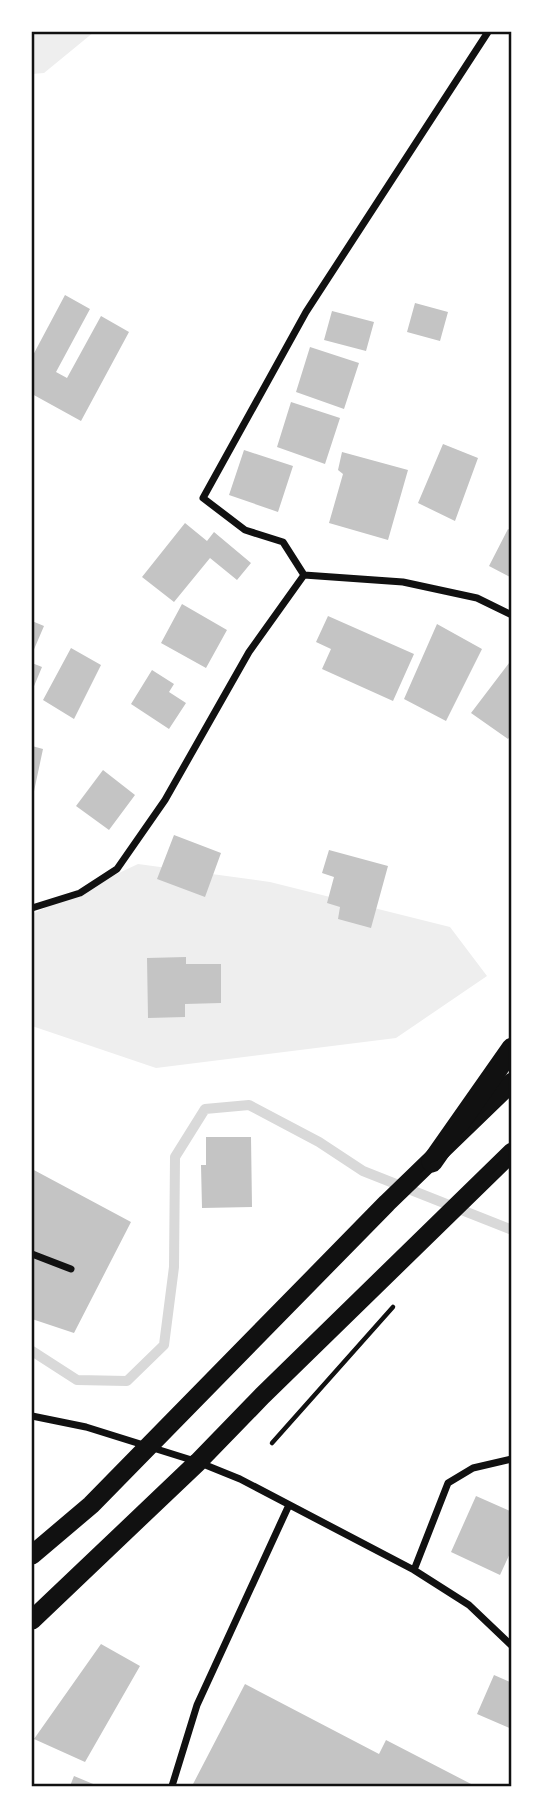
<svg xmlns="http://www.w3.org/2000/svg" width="543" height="1818" font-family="Karla,sans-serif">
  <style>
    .green { fill: #eee }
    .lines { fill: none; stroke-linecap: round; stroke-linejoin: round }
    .stream { stroke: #d9d9d9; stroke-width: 10 }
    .building { fill: #c4c4c4 }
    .path { stroke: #111; stroke-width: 4.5 }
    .minor { stroke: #111; stroke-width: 7 }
    .trunk { stroke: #111; stroke-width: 19 }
    .motorway { stroke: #111; stroke-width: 21 }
    .neatline { fill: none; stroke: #111; stroke-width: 2.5 }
  </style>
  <rect width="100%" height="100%" fill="#fff"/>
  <path class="green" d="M 32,32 L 94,32 L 44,73 L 32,74 Z
    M 138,864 L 270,882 L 450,927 L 487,976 L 396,1038 L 156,1068 L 32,1026 L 32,914 Z"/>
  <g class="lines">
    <path class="stream" d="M 32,1351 L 77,1380 L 127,1381 L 164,1345 L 174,1267 L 175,1157 L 205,1109 L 249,1105 L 319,1142 L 363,1171 L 512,1230"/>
  </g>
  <path class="building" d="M 65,295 L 90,309 L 56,372 L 67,378 L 101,316 L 129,332 L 81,421 L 32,394 L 32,357 Z
    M 415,303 L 448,312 L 440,341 L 407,332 Z
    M 332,311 L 374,322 L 366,351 L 324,340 Z
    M 310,347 L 359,363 L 344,409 L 296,392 Z
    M 291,402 L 340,418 L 325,464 L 277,447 Z
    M 443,444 L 478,458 L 455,521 L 418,503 Z
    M 244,450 L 293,466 L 278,512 L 229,495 Z
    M 342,452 L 408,470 L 388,540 L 329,523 L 343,474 L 338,470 Z
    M 185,523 L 207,541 L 214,532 L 251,563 L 237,580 L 210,558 L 174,602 L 142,577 Z
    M 508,529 L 512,531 L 512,578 L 489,566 Z
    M 182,604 L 227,630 L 206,668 L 161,643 Z
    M 328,616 L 414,654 L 393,701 L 322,669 L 331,649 L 316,642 Z
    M 32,621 L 44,626 L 32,654 Z
    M 437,624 L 482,649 L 446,721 L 404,699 Z
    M 71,648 L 101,665 L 74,719 L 43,700 Z
    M 512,659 L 512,734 L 508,739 L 471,713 Z
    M 32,663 L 42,667 L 32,691 Z
    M 152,670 L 174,684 L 169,692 L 186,703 L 169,729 L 131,704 Z
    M 32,746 L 43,749 L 33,796 L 32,796 Z
    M 103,770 L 135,795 L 109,830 L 76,806 Z
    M 174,835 L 221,853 L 205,897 L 157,879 Z
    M 329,850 L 388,866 L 371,928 L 338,919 L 340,907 L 327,903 L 334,877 L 322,873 Z
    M 186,957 L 186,964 L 221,964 L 221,1003 L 185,1004 L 185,1017 L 148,1018 L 147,958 Z
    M 206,1137 L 251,1137 L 252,1207 L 202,1208 L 201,1165 L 206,1165 Z
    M 32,1169 L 131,1222 L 74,1333 L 32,1319 Z
    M 476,1496 L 512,1512 L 512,1549 L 500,1575 L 451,1552 Z
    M 101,1644 L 140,1666 L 85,1762 L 34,1739 Z
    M 494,1675 L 512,1683 L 512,1729 L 477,1714 Z
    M 245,1684 L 379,1754 L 386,1740 L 475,1786 L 192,1786 Z
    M 74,1776 L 98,1786 L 70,1786 Z"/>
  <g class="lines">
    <path class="path" d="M 272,1443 L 393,1307"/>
    <path class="minor" d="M 304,575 L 283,542 L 245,530 L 203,498 L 306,312 L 488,32
      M 304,575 L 403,582 L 477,598 L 512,615
      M 32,908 L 80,893 L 117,869 L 165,800 L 249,652 L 304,575
      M 32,1254 L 71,1269
      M 32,1416 L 86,1427 L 198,1462 L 240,1479 L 414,1570 L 469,1605 L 512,1646
      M 414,1570 L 448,1483 L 473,1468 L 512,1459
      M 172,1786 L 197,1705 L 289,1505"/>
    <path class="trunk" d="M 32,1555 L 91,1505 L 387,1203 L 512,1082
      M 32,1620 L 198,1462 L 262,1396 L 512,1152"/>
    <path class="motorway" d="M 432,1162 L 512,1048"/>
  </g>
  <rect width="543" height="1818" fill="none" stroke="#ffffff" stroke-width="66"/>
  <rect x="33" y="33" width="477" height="1752" class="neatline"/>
</svg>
